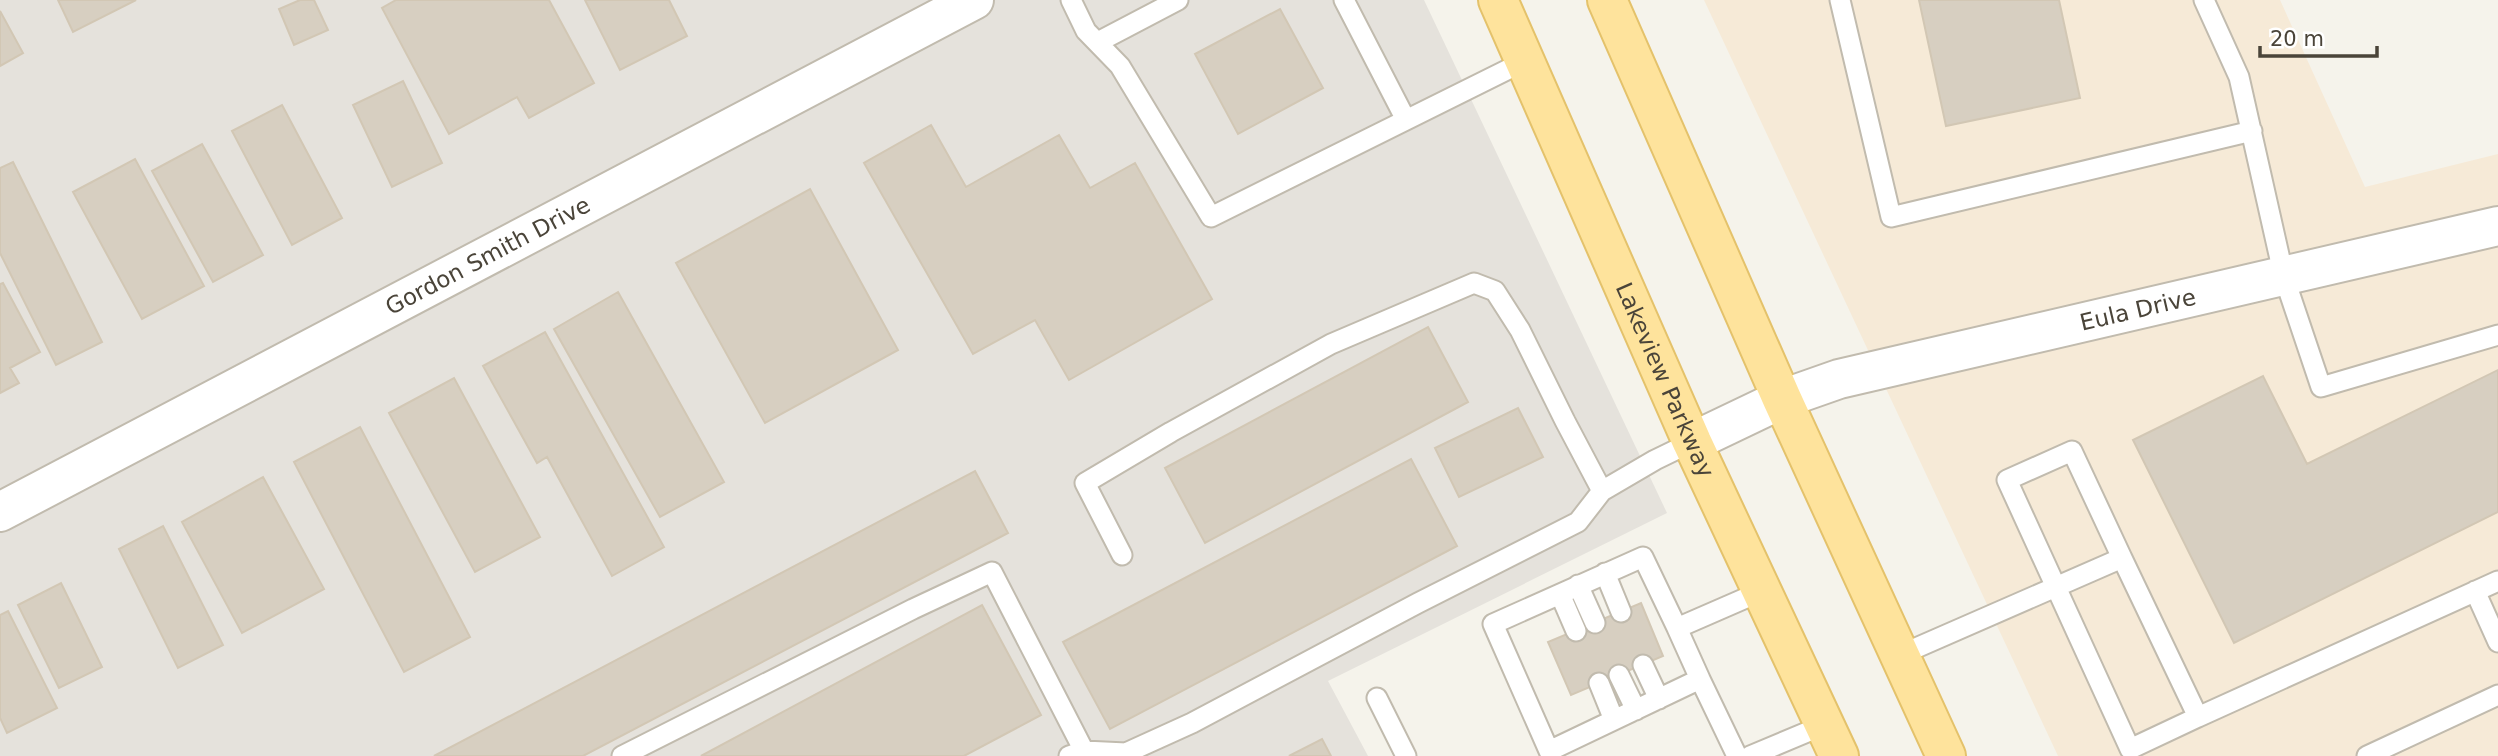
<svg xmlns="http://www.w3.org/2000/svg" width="2498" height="756" font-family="'DejaVu Sans',sans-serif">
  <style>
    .commercial { fill: #f6ead7 }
    .industrial { fill: #e5e2dc }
    .building { fill: #d7cfc1; stroke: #d2c7b4; stroke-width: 2 }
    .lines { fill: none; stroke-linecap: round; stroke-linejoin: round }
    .service-casing { stroke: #c1bbae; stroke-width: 23 }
    .minor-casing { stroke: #c1bbae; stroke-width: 42 }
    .primary-casing { stroke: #e4c26b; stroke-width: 42 }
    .service { stroke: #fff; stroke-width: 19 }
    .minor { stroke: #fff; stroke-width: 38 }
    .primary { stroke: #fee39c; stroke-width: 38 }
    .labels { text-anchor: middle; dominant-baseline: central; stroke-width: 6; stroke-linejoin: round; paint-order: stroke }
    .street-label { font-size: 23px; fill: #4a4439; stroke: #fff }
  </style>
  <rect width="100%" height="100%" fill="#f5f3eb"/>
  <path class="commercial" d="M 1704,0 L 2280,0 L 2365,187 L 2498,154 L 2498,756 L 2058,756 Z"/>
  <path class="industrial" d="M 0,0 L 1424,0 L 1667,513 L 1328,681 L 1368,756 L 0,756 Z"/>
  <path class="building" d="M 58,0 L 136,0 L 73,32 Z
    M 300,0 L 314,0 L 328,30 L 294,45 L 279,9 Z
    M 396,0 L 549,0 L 594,83 L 529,118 L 517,97 L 449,134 L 382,8 Z
    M 585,0 L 669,0 L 687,36 L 620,70 Z
    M 1919,0 L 2059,0 L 2080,98 L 1946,126 Z
    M 1280,9 L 1323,88 L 1238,134 L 1195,54 Z
    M 0,11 L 23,53 L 0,66 Z
    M 403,81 L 442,163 L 392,187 L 353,105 Z
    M 282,105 L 342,218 L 292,245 L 232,131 Z
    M 931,125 L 966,187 L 1059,135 L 1090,188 L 1135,163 L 1212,299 L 1069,380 L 1035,320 L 973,354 L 864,163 Z
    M 202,144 L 263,255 L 213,282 L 152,171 Z
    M 135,159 L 204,286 L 142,319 L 73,192 Z
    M 13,162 L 102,342 L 56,365 L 0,253 L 0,168 Z
    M 810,189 L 898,350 L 765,423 L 676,263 Z
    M 3,283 L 40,352 L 10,368 L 19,383 L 0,393 L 0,284 Z
    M 618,292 L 724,482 L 660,517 L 554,329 Z
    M 1428,327 L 1468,402 L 1205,543 L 1165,468 Z
    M 545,332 L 664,547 L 612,576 L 547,457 L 537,463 L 483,366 Z
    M 2498,370 L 2498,512 L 2234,643 L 2133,440 L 2263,376 L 2307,464 Z
    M 454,378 L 540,537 L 475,572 L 389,413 Z
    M 1518,408 L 1543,457 L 1459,497 L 1435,448 Z
    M 360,427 L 470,637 L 404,672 L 294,462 Z
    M 1411,459 L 1457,546 L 1110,729 L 1063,642 Z
    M 975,471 L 1008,533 L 583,756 L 434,756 Z
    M 263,477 L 324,589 L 242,633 L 182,522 Z
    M 163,526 L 223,645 L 178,668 L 119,549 Z
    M 61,583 L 102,667 L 59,688 L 18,605 Z
    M 1641,603 L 1663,656 L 1571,695 L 1548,642 Z
    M 982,605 L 1041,715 L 964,756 L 701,756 Z
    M 8,611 L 57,708 L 7,733 L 0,718 L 0,615 Z
    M 1322,739 L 1331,756 L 1289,756 Z"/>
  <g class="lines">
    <defs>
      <path id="service" d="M 1071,0 L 1086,31 L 1120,66 L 1211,217 L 1525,61
        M 1344,0 L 1406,120
        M 1840,0 L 1891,217 L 2252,131
        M 2204,0 L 2239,77 L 2284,277 L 2321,387 L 2498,335
        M 1098,42 L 1178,0
        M 1122,555 L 1085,483 L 1171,432 L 1331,344 L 1474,283 L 1495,291 L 1520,330 L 1565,421 L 1602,491
        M 2122,558 L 2072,451 L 2007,480 L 2130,749 L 2198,717
        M 1605,573 L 1621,612
        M 1578,585 L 1595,623
        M 2475,591 L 2498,642
        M 1560,594 L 1576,631
        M 1677,628 L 1643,557 L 1493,624 L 1549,751 L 1700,679 L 1677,628 L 1762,591
        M 1900,655 L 2122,558 L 2198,717 L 2498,581
        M 1643,665 L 1659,699
        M 1619,675 L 1636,710
        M 1700,679 L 1737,756
        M 1599,683 L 1614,720
        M 1377,698 L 1406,756
        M 622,756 L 913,609 L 992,572 L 1084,751
        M 1069,756 L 1084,751 L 1126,753 L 1192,723 L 1418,603 L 1578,522 L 1602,491 L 1655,460 L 1692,442
        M 1750,756 L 1824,725
        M 2367,756 L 2498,695"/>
      <g id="minor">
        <path id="s1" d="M 1692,442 L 1782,399 L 1839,379 L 2498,226"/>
        <path id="s2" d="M 0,512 L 974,0"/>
      </g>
      <g id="primary">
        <path id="s3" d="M 1498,0 L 1692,442 L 1839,756"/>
        <path d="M 1607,0 L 1782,399 L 1946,756"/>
      </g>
    </defs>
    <use href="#service" class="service-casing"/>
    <use href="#minor" class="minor-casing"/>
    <use href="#primary" class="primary-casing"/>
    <use href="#service" class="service"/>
    <use href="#minor" class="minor"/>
    <use href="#primary" class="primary"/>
  </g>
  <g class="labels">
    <g class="street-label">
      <text stroke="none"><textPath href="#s2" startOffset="551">Gordon Smith Drive</textPath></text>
      <text stroke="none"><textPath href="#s1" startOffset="467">Eula Drive</textPath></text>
      <text stroke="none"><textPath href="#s3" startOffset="415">Lakeview Parkway</textPath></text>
    </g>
  </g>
  <path d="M2260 46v10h117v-10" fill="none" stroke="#4a4439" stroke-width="3.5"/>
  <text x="2270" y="46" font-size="21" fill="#4a4439" stroke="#ffffff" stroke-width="5" paint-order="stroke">20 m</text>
</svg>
